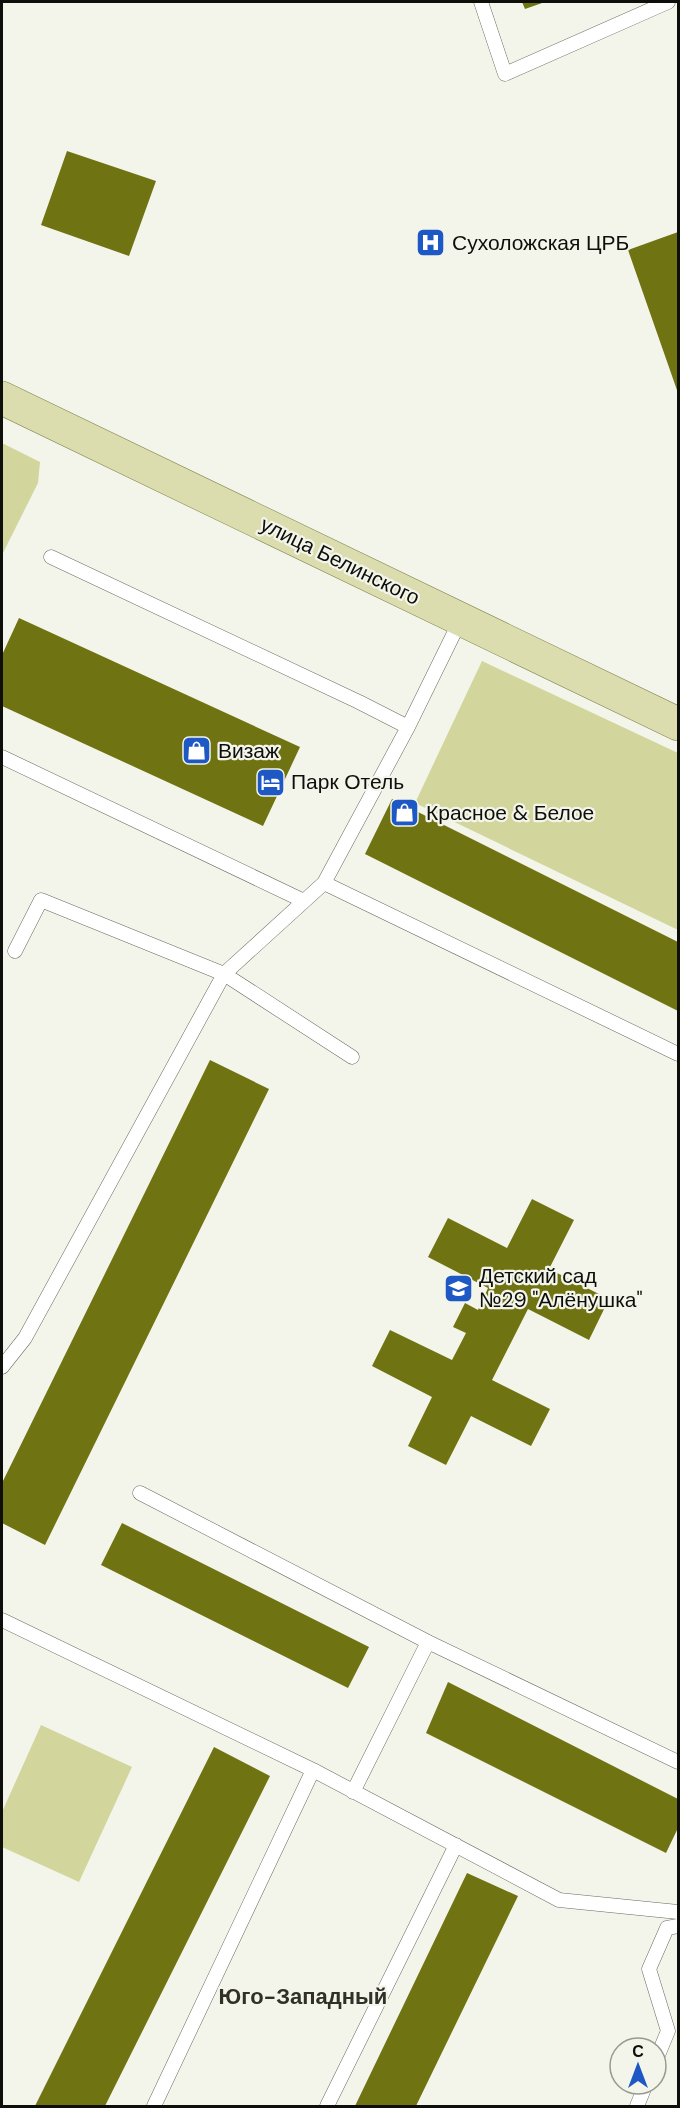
<svg xmlns="http://www.w3.org/2000/svg" width="680" height="2108" font-family="'DM Sans',sans-serif">
  <style>
    .green { fill: #d2d69d }
    .building { fill: #707311 }
    .lines { fill: none; stroke-linecap: round; stroke-linejoin: round }
    .service-casing { stroke: #696a61; stroke-width: 15 }
    .primary-casing { stroke: #848752; stroke-width: 34 }
    .service { stroke: #fff; stroke-width: 14 }
    .primary { stroke: #dbddae; stroke-width: 33 }
    .labels { text-anchor: middle; dominant-baseline: central; stroke-width: 4.5; stroke-linejoin: round; paint-order: stroke }
    .poi-label { font-size: 21px; fill: #0e0f0b; stroke: #f4f5ea; text-anchor: start }
    .street-label { font-size: 21px; fill: #0e0f0b; stroke: #f4f5ea }
    .neighbourhood-label { font-size: 22px; font-weight: bold; fill: #303028; stroke: #f4f5ea }
  </style>
  <rect width="100%" height="100%" fill="#f4f5ea"/>
  <path class="green" d="M 2,443 L 40,462 L 38,483 L 2,555 Z
    M 482,661 L 678,753 L 678,930 L 415,803 Z
    M 41,1725 L 132,1767 L 79,1882 L 2,1847 L 2,1812 Z"/>
  <path class="building" d="M 522,2 L 545,2 L 525,9 Z
    M 67,151 L 156,181 L 129,256 L 41,225 Z
    M 678,232 L 678,393 L 628,250 Z
    M 19,618 L 300,747 L 263,826 L 2,706 L 2,655 Z
    M 392,799 L 678,942 L 678,1011 L 365,854 Z
    M 210,1060 L 269,1089 L 45,1545 L 2,1523 L 2,1483 Z
    M 532,1199 L 574,1220 L 549,1269 L 609,1299 L 589,1340 L 528,1309 L 492,1380 L 550,1409 L 531,1446 L 471,1416 L 446,1465 L 408,1446 L 432,1397 L 372,1366 L 390,1330 L 452,1360 L 466,1333 L 453,1327 L 465,1303 L 478,1310 L 488,1288 L 428,1257 L 448,1218 L 507,1248 Z
    M 122,1523 L 369,1647 L 348,1688 L 101,1565 Z
    M 448,1682 L 678,1799 L 678,1828 L 666,1853 L 426,1733 Z
    M 214,1747 L 270,1776 L 105,2106 L 35,2106 Z
    M 467,1873 L 518,1896 L 416,2106 L 355,2106 Z"/>
  <g class="lines">
    <defs>
      <path id="service" d="M 481,2 L 505,74 L 668,2
        M 51,557 L 359,702 L 408,727
        M 2,757 L 304,901
        M 324,883 L 678,1054
        M 15,951 L 41,900 L 224,974 L 352,1057
        M 2,1367 L 25,1338 L 224,974 L 324,883 L 408,727 L 461,619
        M 140,1493 L 428,1642
        M 2,1620 L 313,1770 L 559,1900 L 678,1912
        M 353,1792 L 428,1642 L 678,1762
        M 656,2060 L 668,2031 L 649,1969 L 667,1928 L 678,1926
        M 154,2106 L 313,1770
        M 327,2106 L 456,1845
        M 637,2106 L 646,2084"/>
      <path id="primary" d="M 2,398 L 678,724"/>
    </defs>
    <use href="#service" class="service-casing"/>
    <use href="#primary" class="primary-casing"/>
    <use href="#service" class="service"/>
    <use href="#primary" class="primary"/>
  </g>
  <defs>
    <symbol id="hospital-square" viewBox="-11 -11 22 22"><rect x="-9" y="-9" width="18" height="18" rx="4" fill="#1d58c4" stroke="#f4f5ea"/><path d="M-5-5h3v3.5h4V-5h3V5h-3V1.5h-4V5h-3Z" fill="#fff"/></symbol>
    <symbol id="shop-square" viewBox="-11 -11 22 22"><rect x="-9" y="-9" width="18" height="18" rx="4" fill="#1d58c4" stroke="#f4f5ea"/><path d="M-5-2.5h2.3a2.7 3.5 0 0 1 5.4 0H5L5.5 6h-11ZM-1.5-2.5h3a1.5 2.3 0 0 0-3 0Z" fill="#fff"/></symbol>
    <symbol id="hotel-square" viewBox="-11 -11 22 22"><rect x="-9" y="-9" width="18" height="18" rx="4" fill="#1d58c4" stroke="#f4f5ea"/><path d="M-6-4.5h1.5V1H6V5H4.5V3h-9V5H-6ZM-4 0a1.8 1.8 0 1 1 3.6 0ZM.5 0V-2.5h3Q6-2.5 6 0Z" fill="#fff"/></symbol>
    <symbol id="school-square" viewBox="-11 -11 22 22"><rect x="-9" y="-9" width="18" height="18" rx="4" fill="#1d58c4" stroke="#f4f5ea"/><path d="M0-5L7-2L0 1L-7-2ZM-4 1L0 2.5L4 1V4Q0 6-4 4Z" fill="#fff"/></symbol>
  </defs>
  <g fill-rule="evenodd">
    <use href="#hospital-square" x="414" y="226" width="33" height="33"/>
    <use href="#shop-square" x="180" y="734" width="33" height="33"/>
    <use href="#hotel-square" x="254" y="766" width="33" height="33"/>
    <use href="#shop-square" x="388" y="796" width="33" height="33"/>
    <use href="#school-square" x="442" y="1272" width="33" height="33"/>
  </g>
  <g class="labels">
    <g class="poi-label">
      <text x="452" y="243">Сухоложская ЦРБ</text>
      <text x="218" y="751">Визаж</text>
      <text x="291" y="782">Парк Отель</text>
      <text x="426" y="813">Красное &amp; Белое</text>
      <text x="479" y="1276">Детский сад<tspan x="479" dy="24">№29 "Алёнушка"</tspan></text>
    </g>
    <g class="street-label">
      <text transform="translate(340 561) rotate(26)">улица Белинского</text>
    </g>
    <g class="neighbourhood-label">
      <text x="303" y="1996">Юго-Западный</text>
    </g>
  </g>
  <rect width="680" height="2108" fill="none" stroke="#0e0f0b" stroke-width="6"/>
  <g transform="translate(638 2066)"><circle r="28" fill="#f4f5ea" stroke="#989991" stroke-width="1.5"/>
  <path d="M0-4.5L10 22L0 15L-10 22Z" fill="#1d58c4"/>
  <text y="-9" font-size="16" font-weight="bold" text-anchor="middle" fill="#0e0f0b">С</text>
  </g>
</svg>
